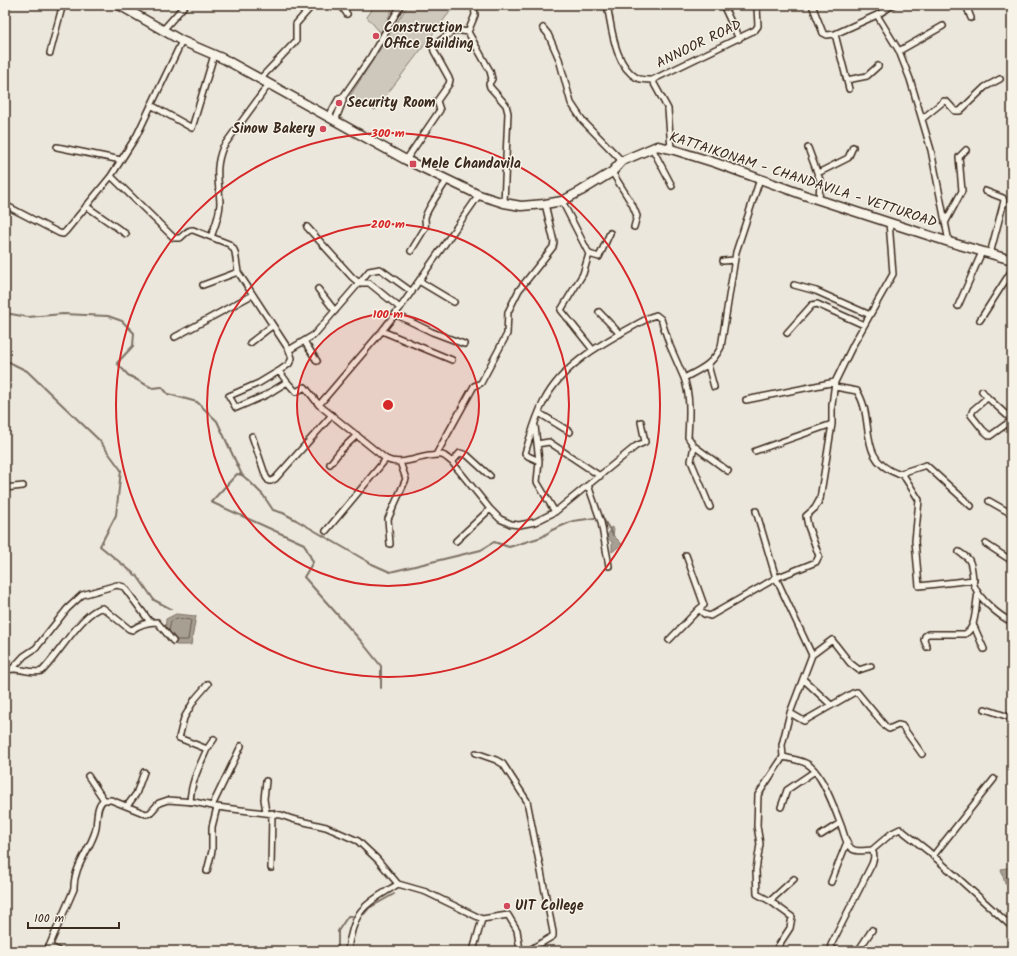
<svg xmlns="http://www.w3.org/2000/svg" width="1017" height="956" font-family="Kalam,sans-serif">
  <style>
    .green { fill: #cec8bc; stroke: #84796d }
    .water { fill: #a89f93; stroke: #7c7064 }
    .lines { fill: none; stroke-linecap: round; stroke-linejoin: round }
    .shore { stroke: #67594d; stroke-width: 1 }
    .stream { stroke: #7c7064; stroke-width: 2 }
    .minor-casing { stroke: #3b2a1e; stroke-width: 8 }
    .primary-casing { stroke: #3b2a1e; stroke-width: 11 }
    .minor { stroke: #f7f3e8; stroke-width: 5 }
    .primary { stroke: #f7f3e8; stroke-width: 8 }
    .ring { fill: none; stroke: #d62828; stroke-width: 2 }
    .poi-dot { fill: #d1495b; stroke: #f7f3e8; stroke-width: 1.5 }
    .labels { text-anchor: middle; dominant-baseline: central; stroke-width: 3; stroke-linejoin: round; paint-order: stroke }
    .poi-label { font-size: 14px; font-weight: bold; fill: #3b2a1e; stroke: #f7f3e8; text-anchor: start }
    .street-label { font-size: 14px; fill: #3b2a1e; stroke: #f7f3e8 }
    .centre { fill: #d62828; stroke: #f7f3e8; stroke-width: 2 }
    .ring-label { font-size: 12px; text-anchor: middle; font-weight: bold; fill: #d62828; stroke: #f7f3e8; stroke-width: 3; stroke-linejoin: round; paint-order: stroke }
  </style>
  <rect width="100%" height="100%" fill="#ece7dc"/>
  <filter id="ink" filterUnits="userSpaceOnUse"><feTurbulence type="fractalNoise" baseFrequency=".025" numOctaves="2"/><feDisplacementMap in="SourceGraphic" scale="8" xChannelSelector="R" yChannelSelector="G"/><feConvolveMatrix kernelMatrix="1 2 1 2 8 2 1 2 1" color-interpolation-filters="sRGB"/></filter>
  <g filter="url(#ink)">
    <path class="green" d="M 368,5 L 394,5 L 382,32 L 379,31 L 367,17 L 372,10 Z
      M 408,5 L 455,5 L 375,110 L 350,96 Z"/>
    <path class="water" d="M 611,527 L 614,529 L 613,535 L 622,544 L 612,552 L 612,542 L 606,537 L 610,531 Z
      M 176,614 L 196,616 L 191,645 L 176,645 L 165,637 L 166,619 Z
      M 1012,867 L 1012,884 L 1005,884 L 1001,869 Z"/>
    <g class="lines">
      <path class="shore" d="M 169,631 L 171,621 L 177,618 L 191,620 L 188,640 L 176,640"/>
      <path class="stream" d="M 5,313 L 28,317 L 63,314 L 108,316 L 122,321 L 134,333 L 133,346 L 117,363 L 128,375 L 152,388 L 162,387 L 168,394 L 197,402 L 217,421 L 242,475
        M 5,360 L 27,371 L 53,396 L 99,440 L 121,470 L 116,515 L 100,546 L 138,577 L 154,600 L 171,609
        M 381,688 L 381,666 L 361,641 L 304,577 L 313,562 L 304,544 L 211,502 L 237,474 L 242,475 L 249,481 L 263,495 L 273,510 L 283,513 L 296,520 L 372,564 L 390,572 L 481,550 L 494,542 L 509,547 L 542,537 L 552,530 L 573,521 L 602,517 L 613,535
        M 364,914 L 369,908 L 394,894
        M 340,951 L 338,949 L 338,931 L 348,916 L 352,916"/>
      <defs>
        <path id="minor" d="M 341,5 L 347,14
          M 607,5 C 612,28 614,65 637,78 C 641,80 647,80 652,80
          M 723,5 L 739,39
          M 812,5 L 823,33 L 827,35 L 835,34 L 877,15 L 893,5
          M 966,5 L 971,18
          M 1010,5 L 1012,8
          M 877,15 L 899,51 L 910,79 L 931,150 L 949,242
          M 543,28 L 548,34 L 559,59 L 571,103 L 583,121 L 622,161
          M 163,30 L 185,5
          M 468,32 L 475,15 L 474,5
          M 835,34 L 849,89
          M 899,51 L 943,26
          M 50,53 L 61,11 L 63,5
          M 260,79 L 296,41 L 296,24 L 310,8
          M 847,80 L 867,76 L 878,66
          M 151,105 L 192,128 L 214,55
          M 328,118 L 339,98 L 343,97
          M 922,119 L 944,101 L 947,102 L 955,111 L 960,111 L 985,87 L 1000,79
          M 335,121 L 343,101 L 343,97 L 370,58 L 401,5
          M 57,147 L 121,160
          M 652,148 L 672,186
          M 808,148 L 820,180 L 819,200
          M 671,149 L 668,109 L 652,80 L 755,30 L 758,26 L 757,7 L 758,5
          M 406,160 L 440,110 L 437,101 L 449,84 L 450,80 L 434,51 L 433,47 L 435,44 L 455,30 L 468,32 L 490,71 L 492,79 L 489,84 L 490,87 L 506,105 L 508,113 L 504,203
          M 612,172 L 632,204 L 637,216 L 634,227
          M 818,173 L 848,158 L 853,147
          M 111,176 L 174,238 L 180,238 C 184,235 188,229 193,230 L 229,244 L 233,248 L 235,252 L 238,272 L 289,350 L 314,335 L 359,283 L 352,277 L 307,227
          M 985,191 L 1003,198 L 1004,201 L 990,254
          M 562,201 L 589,254 L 583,274 L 561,310 L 593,350
          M 5,205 L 59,233 L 63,234 L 66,231 L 111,176 L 137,135 L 182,41
          M 86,206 L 126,234
          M 945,223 L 962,191 L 959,157 L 966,150
          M 211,237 C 215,226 220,215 220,203 C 219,181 214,169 223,147 L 269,84
          M 411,251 L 425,228 C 426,224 425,222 425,218 C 426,210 442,188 447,180
          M 589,254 L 599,257 L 610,233
          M 723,261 L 734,260
          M 419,281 L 454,302
          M 359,283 L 369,271 L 380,269 L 412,292
          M 359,283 L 369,283 L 400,308
          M 203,285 L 238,272
          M 794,285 L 816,291 L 870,315
          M 318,289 L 335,311
          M 958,306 L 982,252
          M 599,312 L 620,334
          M 395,314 L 432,332 L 464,344
          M 980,320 L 1012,270
          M 787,333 L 812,305 L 817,304 L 864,325
          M 175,337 L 252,295
          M 304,341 L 317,361
          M 250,343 L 272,326
          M 452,360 L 382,331 L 400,308 L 479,195
          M 708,365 L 714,387
          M 279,371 L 259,383 L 229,396 L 236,408 L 266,395 L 287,382 L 279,371 L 289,364 L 292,358 L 289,350
          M 287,382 L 296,392 L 305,387 L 319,405 L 386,459 C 399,466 415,458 429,456 C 433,456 438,454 442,455 C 446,456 449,460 452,462 L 490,509 L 500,519 L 511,524 L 519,525 L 535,522 L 555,512 L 636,446 L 645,442 L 641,422
          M 835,387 L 857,391 C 876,420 856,459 898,474 L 926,465 L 971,506
          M 982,391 L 988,398
          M 746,400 L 835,382
          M 319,405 L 382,331
          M 539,413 L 570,432
          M 1012,420 L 990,436 L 983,430 L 971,415 L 973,410 L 987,398 L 988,398 L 1012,420
          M 535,426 L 539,461
          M 252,436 L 266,477 L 269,481 L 271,481 L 275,479 L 332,415
          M 537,444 L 549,442 L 600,476
          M 694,446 L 728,471
          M 755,451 L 832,424
          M 436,455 L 474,386 L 481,383 L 507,334 L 508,312 L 519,290 L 553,247 L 554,242 L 545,204
          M 452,462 L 460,453 L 467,455 L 490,476
          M 330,464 L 341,450 L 357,435
          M 902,473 L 919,500 L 915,541 L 919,586 L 974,580
          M 588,485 L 601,522 L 609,566
          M 5,488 L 23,486
          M 989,501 L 1012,514
          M 710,507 L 691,461 L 694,446 L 688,437 C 689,417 691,398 684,378 C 701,369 712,365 721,347 L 736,252 L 760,179
          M 555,512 L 537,482 L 539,461 L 528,456 L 525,453 C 531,435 535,418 544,401 C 565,360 611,339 650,317 L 656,315 L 661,319 L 670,346 L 684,378
          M 326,531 L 386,459
          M 456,541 L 490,509
          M 390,544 L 388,519 L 406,479 L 400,462
          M 986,544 L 1012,561
          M 959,552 C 962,554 967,557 969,560 C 973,567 972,578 974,585 C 979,599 999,616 1012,622
          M 686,555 L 704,605 L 699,609
          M 973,624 L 984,649
          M 669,640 L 699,609 L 704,614 L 710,616 L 776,578 L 756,511
          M 927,647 L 924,640 L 925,636 L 928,634 L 965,634 C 977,628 975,605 978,593
          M 812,655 L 832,640 L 850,663 L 859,670 L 871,666
          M 13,668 L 24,656 L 36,648 L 67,609 L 82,595 L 117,585 L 124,587 L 150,622
          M 5,671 C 17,665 30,675 42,671 C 56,658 85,608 103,608 L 129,629 L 132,630 C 140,624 147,622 157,622 L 173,641
          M 803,679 L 831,705
          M 985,709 L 1012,718
          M 790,713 L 804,721 L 853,693 L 857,692 L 886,727 L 889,729 L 898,725 L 902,726 L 922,754
          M 207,749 L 214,739
          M 476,753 L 496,760 L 503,764 L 527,801 L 553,932 L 553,936 L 528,951
          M 783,757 C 791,759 802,760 809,765 C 823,775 836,812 842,828 C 844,834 846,844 851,848 C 856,853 865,850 872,850 C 875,856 874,858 872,864 L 831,945 L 832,948 L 836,951
          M 88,776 L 104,800
          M 266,781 L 264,799 L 266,812
          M 190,802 C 191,782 199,767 207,749 L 179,738 L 184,718 L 195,699 L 208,684
          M 127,806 L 136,794 L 144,772
          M 212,806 L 241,746
          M 781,807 L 787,790 L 815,771
          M 821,835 L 840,823
          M 872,850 L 892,833 L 900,829 L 928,851 L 1012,927
          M 933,856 L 994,779
          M 271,868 L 272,813
          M 207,871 L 212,851 L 212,827 L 217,807
          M 831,882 L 847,842
          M 770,901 L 794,879
          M 49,946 L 59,951
          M 47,951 L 74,889 C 73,868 89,851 95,832 C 98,823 95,805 104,800 L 111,800 L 146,814 L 150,813 L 159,803 L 168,800 L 194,802 L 217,807 L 281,815 L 292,819 L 326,827 L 358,841 L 377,859 L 398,884 L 426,892 L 482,919 L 508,915 L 517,930 L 520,951
          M 348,951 C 349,939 354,919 362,910 C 371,899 386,892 398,884
          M 473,951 L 482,919
          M 775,951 L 790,928 L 792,917 L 770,901 L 757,894 L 756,870 L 760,844 L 757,826 L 758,795 L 783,757 L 782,745 L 790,713 L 812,655 L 776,578 L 816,562 L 819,556 L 808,526 L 806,516 L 815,508 L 820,499 L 832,424 L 832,405 L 835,382 L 853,345 L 893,274 L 889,222
          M 858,951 L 872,930"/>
        <path id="primary" d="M 119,5 L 182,41 L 224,59 L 406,160 L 479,195 L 504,203 L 521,206 L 545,204 L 562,201 L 581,191 L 612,172 L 622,161 L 657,146 L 671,149 L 716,163 L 804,195 L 949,242 L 1012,260"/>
      </defs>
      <use href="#minor" class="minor-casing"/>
      <use href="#primary" class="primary-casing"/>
      <use href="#minor" class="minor"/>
      <use href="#primary" class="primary"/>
    </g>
  </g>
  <circle cx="388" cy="405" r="91" fill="#d62828" fill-opacity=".12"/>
  <g class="ring">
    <circle cx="388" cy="405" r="91"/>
    <circle cx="388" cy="405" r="181"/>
    <circle cx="388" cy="405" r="272"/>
  </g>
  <g class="poi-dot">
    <circle cx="376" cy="36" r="4"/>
    <circle cx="339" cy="103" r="4"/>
    <circle cx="323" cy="129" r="4"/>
    <rect x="409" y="160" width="8" height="8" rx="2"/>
    <circle cx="507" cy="906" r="4"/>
  </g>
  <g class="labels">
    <g class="poi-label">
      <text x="384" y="28">Construction<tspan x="384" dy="16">Office Building</tspan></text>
      <text x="347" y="103">Security Room</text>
      <text x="315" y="129" text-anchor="end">Sinow Bakery</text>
      <text x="421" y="164">Mele Chandavila</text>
      <text x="515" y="906">UIT College</text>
    </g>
    <g class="street-label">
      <text transform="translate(699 44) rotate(-26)">ANNOOR ROAD</text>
      <text transform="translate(803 180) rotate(18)">KATTAIKONAM - CHANDAVILA - VETTUROAD</text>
    </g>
  </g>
  <circle cx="388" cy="405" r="6" class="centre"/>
  <g class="ring-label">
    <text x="388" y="137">300 m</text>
    <text x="388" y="228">200 m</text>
    <text x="388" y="318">100 m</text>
  </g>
  <rect width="1017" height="956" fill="none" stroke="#f7f3e8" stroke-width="20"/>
  <rect x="10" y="10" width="997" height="936" fill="none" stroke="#3b2a1e" stroke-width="1.5" filter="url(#ink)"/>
  <path d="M28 922v6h91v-6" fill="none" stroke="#3b2a1e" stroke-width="2"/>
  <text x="34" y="922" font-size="12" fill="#3b2a1e" stroke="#f7f3e8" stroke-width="3" paint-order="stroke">100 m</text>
</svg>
